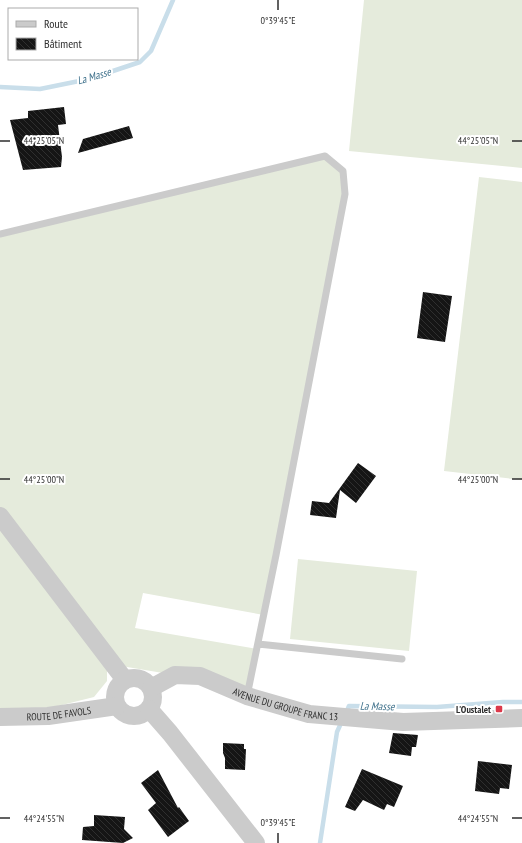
<svg xmlns="http://www.w3.org/2000/svg" width="522" height="843" font-family="'PT Sans Narrow',sans-serif">
  <style>
    .grass { fill: #e5ebdc }
    .lines { fill: none; stroke-linecap: round; stroke-linejoin: round }
    .stream { stroke: #c9deea; stroke-width: 4.5 }
    .building { fill: url(#building-back-hatch) }
    .service { stroke: #cbcbcb; stroke-width: 7 }
    .tertiary { stroke: #cbcbcb; stroke-width: 18 }
    .ticks { fill: none; stroke: #2e2e2e; stroke-width: 1.5 }
    .poi-dot { fill: #dc394b; stroke: #fff; stroke-width: 1.5 }
    .labels { text-anchor: middle; dominant-baseline: central; stroke-width: 4; stroke-linejoin: round; paint-order: stroke }
    .street-label { font-size: 10px; fill: #2e2e2e; stroke: #fff }
    .poi-label { font-size: 10px; font-weight: bold; fill: #2e2e2e; stroke: #fff; text-anchor: end }
    .water-label { font-size: 11px; font-style: italic; fill: #40728c; stroke: #fff }
    .ticks-label { font-size: 10px; text-anchor: middle; fill: #2e2e2e; stroke: #fff; stroke-width: 4; stroke-linejoin: round; paint-order: stroke }
  </style>
  <defs>
    <pattern id="building-back-hatch" width="6" height="6" patternUnits="userSpaceOnUse"><rect width="6" height="6" fill="#151515"/><path d="M-1 5l2 2M0 0l6 6M5-1l2 2" fill="none" stroke="#2f2f2f"/></pattern>
  </defs>
  <rect width="100%" height="100%" fill="#fff"/>
  <path class="grass" d="M 364,0 L 522,0 L 522,168 L 349,151 Z
    M 325,156 L 343,171 L 345,194 L 264,615 L 143,593 L 135,628 L 257,649 L 247,696 L 175,675 L 115,665 L 0,516 L 0,234 Z
    M 479,177 L 522,182 L 522,480 L 444,471 Z
    M 0,529 L 107,667 L 107,681 L 94,697 L 42,710 L 0,709 Z
    M 298,559 L 417,571 L 409,651 L 290,639 Z"/>
  <g class="lines">
    <path class="stream" d="M 0,87 L 40,89 L 89,79 L 140,62 L 151,51 L 173,0
      M 346,713 L 349,706 L 437,707 L 503,702 L 522,702
      M 320,843 L 337,732 L 342,721"/>
  </g>
  <path class="building" d="M 64,107 L 66,124 L 58,125 L 62,157 L 61,167 L 23,170 L 10,120 L 28,118 L 28,111 Z
    M 129,126 L 133,138 L 78,153 L 83,139 Z
    M 423,292 L 452,296 L 445,342 L 417,338 Z
    M 358,463 L 376,476 L 356,503 L 340,490 L 336,518 L 310,515 L 312,501 L 329,503 Z
    M 393,733 L 418,735 L 416,747 L 412,747 L 411,756 L 389,753 Z
    M 223,743 L 244,744 L 244,749 L 246,749 L 245,770 L 225,769 L 225,758 L 223,753 Z
    M 478,761 L 512,765 L 509,789 L 500,788 L 499,794 L 475,791 Z
    M 362,769 L 403,786 L 394,807 L 387,804 L 384,810 L 363,800 L 355,811 L 345,807 Z
    M 158,770 L 178,808 L 179,807 L 189,821 L 168,837 L 148,810 L 156,803 L 141,783 Z
    M 94,815 L 125,817 L 124,829 L 133,838 L 123,843 L 82,840 L 83,827 L 94,826 Z"/>
  <g class="lines">
    <path class="service" d="M 0,234 L 325,156 L 343,171 L 345,194 L 276,555 L 247,696
      M 258,644 L 402,659"/>
    <g class="tertiary">
      <path d="M 0,516 L 125,680"/>
      <circle cx="134" cy="697" r="19"/>
      <path id="s1" d="M 151,688 L 175,675 L 200,676 L 247,696 L 309,714 L 403,722 L 522,718"/>
      <path d="M 149,709 L 170,733 L 256,843"/>
      <path id="s2" d="M 0,717 L 48,716 L 117,706"/>
    </g>
  </g>
  <path class="ticks" d="M 278,0 L 278,10M 0,141 L 10,141M 512,141 L 522,141M 0,479 L 10,479M 512,479 L 522,479M 0,818 L 10,818M 512,818 L 522,818M 278,833 L 278,843"/>
  <rect class="poi-dot" x="495" y="705" width="8" height="8" rx="2"/>
  <g class="labels">
    <g class="street-label">
      <text stroke="none"><textPath href="#s1" startOffset="143">AVENUE DU GROUPE FRANC 13</textPath></text>
      <text stroke="none"><textPath href="#s2" startOffset="59">ROUTE DE FAVOLS</textPath></text>
    </g>
    <g class="poi-label">
      <text x="491" y="709">L'Oustalet</text>
    </g>
    <g class="water-label">
      <text transform="translate(94 76) rotate(-16)">La Masse</text>
      <text transform="translate(377 706) rotate(1)">La Masse</text>
    </g>
  </g>
  <g class="ticks-label">
    <text x="278" y="24">0°39'45"E</text>
    <text x="44" y="144">44°25'05"N</text>
    <text x="478" y="144">44°25'05"N</text>
    <text x="44" y="483">44°25'00"N</text>
    <text x="478" y="483">44°25'00"N</text>
    <text x="44" y="822">44°24'55"N</text>
    <text x="478" y="822">44°24'55"N</text>
    <text x="278" y="826">0°39'45"E</text>
  </g>
  <rect x="8" y="8" width="130" height="52" fill="#ffffff" stroke="#ababab"/>
  <rect x="16" y="21" width="20" height="6" fill="#cbcbcb" stroke="#ababab"/>
  <text x="44" y="28" font-size="12" fill="#2e2e2e">Route</text>
  <rect x="16" y="38" width="20" height="12" fill="url(#building-back-hatch)" stroke="#ababab"/>
  <text x="44" y="48" font-size="12" fill="#2e2e2e">Bâtiment</text>
</svg>
